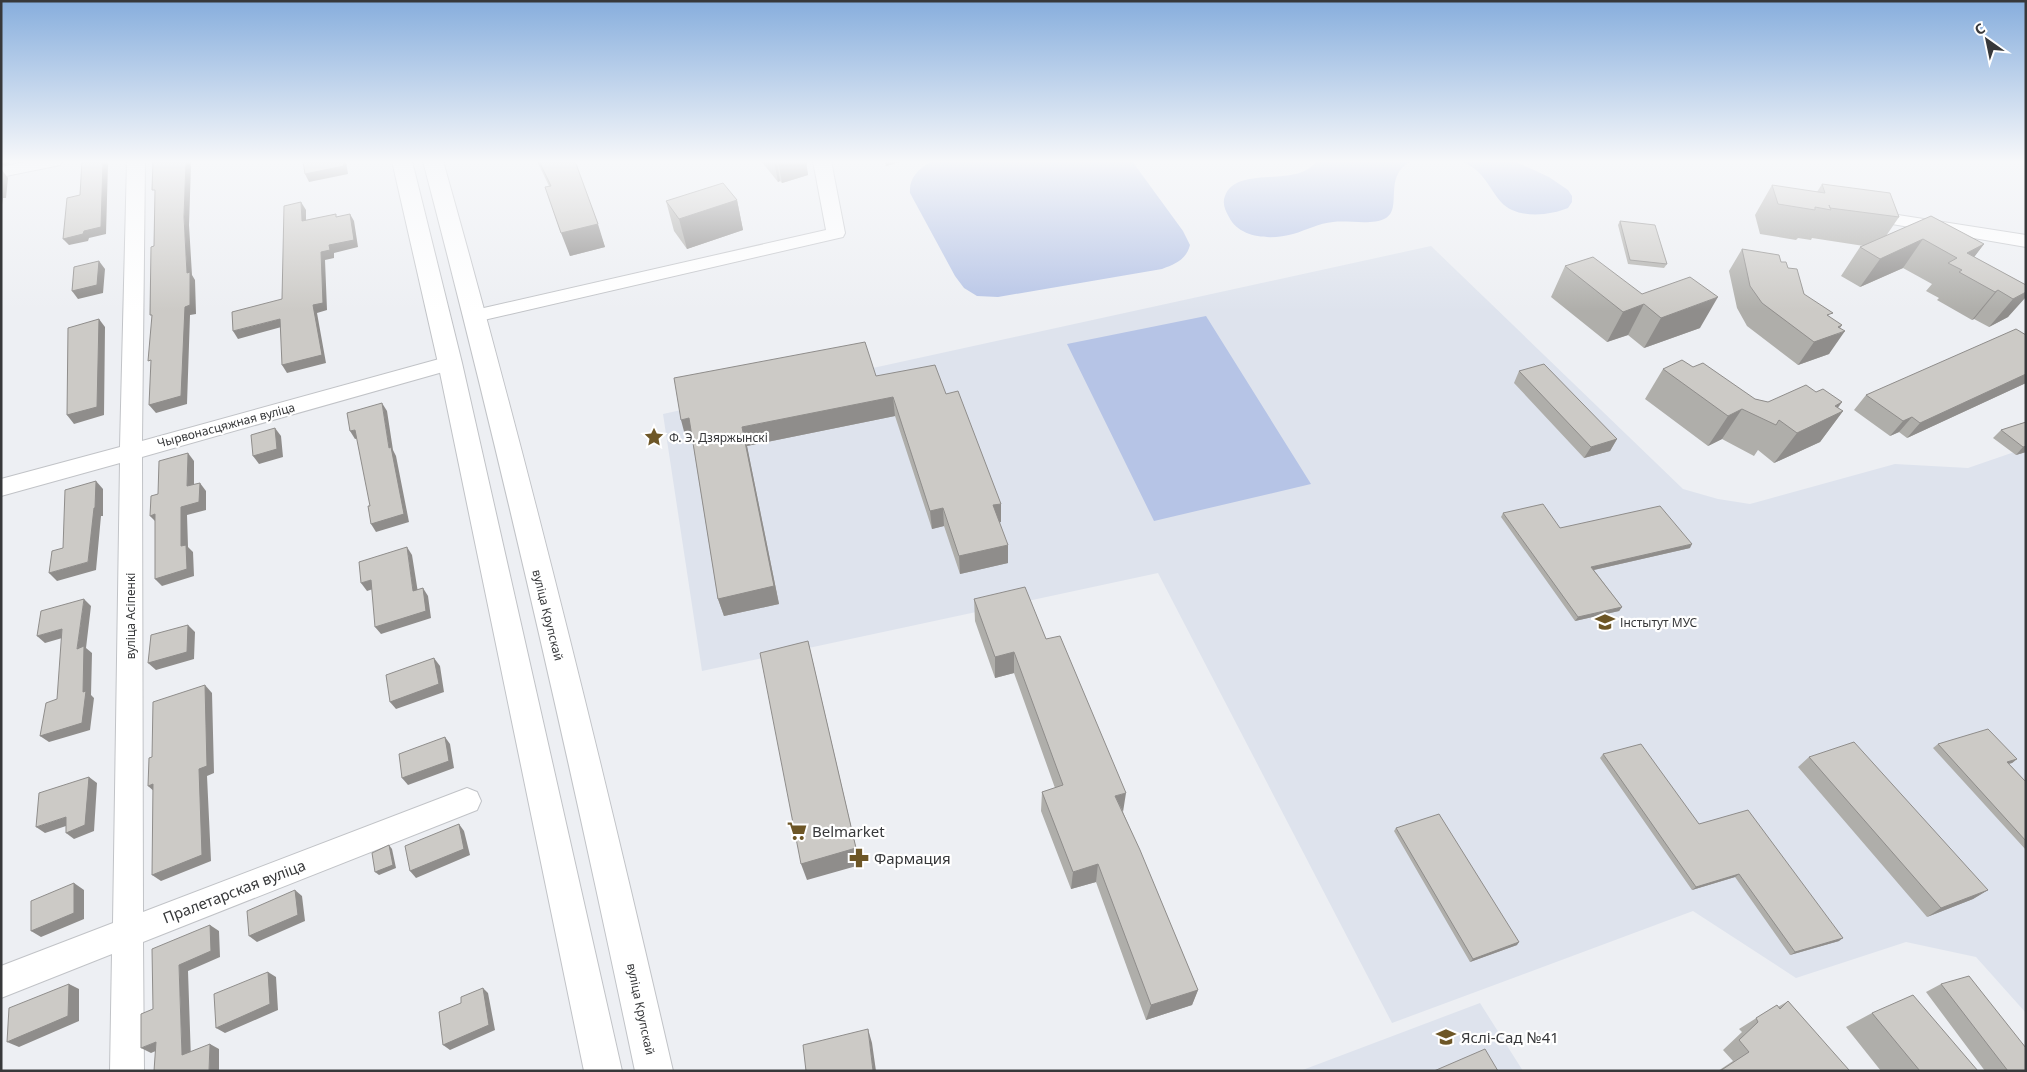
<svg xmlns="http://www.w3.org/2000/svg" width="2027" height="1072" font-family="'Noto Sans',sans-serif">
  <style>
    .built { fill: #dee3ed }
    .green { fill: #b6c4e6 }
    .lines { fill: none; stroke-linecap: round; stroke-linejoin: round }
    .minor-casing { stroke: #c1c3c7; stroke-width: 2 }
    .major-casing { stroke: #c1c3c7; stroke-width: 2 }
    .minor { fill: #fff; fill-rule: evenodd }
    .major { fill: #fff; fill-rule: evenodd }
    .wall { fill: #afaeaa }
    .shaded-wall { fill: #8f8d8b }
    .building { fill: #cccac6; stroke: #8f8d8b }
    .labels { text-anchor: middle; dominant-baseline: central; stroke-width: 4.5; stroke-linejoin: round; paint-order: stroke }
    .street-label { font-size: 12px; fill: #37383a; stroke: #fff }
    .poi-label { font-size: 12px; fill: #37383a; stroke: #fff; text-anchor: start }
    .near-poi-label { font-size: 15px; fill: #37383a; stroke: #fff; text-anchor: start }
    .near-street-label { font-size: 15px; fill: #37383a; stroke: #fff }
  </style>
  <rect width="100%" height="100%" fill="#edeff3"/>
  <path class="built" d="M 1431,246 L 1683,489 L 1718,499 L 1750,504 L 1895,464 L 1968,468 L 2026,448 L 2026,1013 L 1976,957 L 1906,942 L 1796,978 L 1693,911 L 1392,1023 L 1158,573 L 702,671 L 663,414 Z
    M 1480,1003 L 1523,1071 L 1300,1071 Z"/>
  <path class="green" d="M 931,161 L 1132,161 L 1183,231 L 1190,245 C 1186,260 1175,264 1162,269 L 998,297 L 977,296 L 964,288 L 955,276 L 910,193 C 909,177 918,170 931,161 Z
    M 1316,161 L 1412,161 C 1382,175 1403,208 1386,218 C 1371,226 1350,220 1333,222 C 1319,223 1307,230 1293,234 C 1272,240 1240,239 1229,217 C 1225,210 1222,203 1225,196 C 1237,164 1299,189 1316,161 Z
    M 1460,161 L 1514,161 L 1549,177 L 1568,190 L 1572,196 L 1572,202 L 1568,208 C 1549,216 1516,219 1501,202 C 1486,184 1484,170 1460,161 Z
    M 1206,316 L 1311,484 L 1154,521 L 1067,344 Z"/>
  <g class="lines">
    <defs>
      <path id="minor" d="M 30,161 L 63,161 L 60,165 L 1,177 L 1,167 Z
        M 127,161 L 145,161 L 142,441 L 450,356 L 457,358 L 460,363 L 457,368 L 142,457 L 143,912 L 467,788 L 477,792 L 481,801 L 477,810 L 143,942 L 144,1071 L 110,1071 L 112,954 L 1,998 L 1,966 L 113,923 L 120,463 L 1,496 L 1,479 L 120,447 Z
        M 813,161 L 831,161 L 845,233 L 843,237 L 475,322 L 468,321 L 465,316 L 468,311 L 475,310 L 826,230 Z
        M 1898,215 L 2026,235 L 2026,247 L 1892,224 L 1889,220 L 1892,216 Z"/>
      <path id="major" d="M 392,161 L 412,161 L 462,363 L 622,1071 L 584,1071 L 438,363 Z
        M 423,161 L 443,161 C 528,462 603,766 673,1071 L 635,1071 C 571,766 502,462 423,161 Z"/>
    </defs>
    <use href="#minor" class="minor-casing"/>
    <use href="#major" class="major-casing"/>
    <use href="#minor" class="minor"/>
    <use href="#major" class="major"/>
  </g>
  <path class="wall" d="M 537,161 L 575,161 L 605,247 L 570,256 L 549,186 Z
    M 761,161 L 806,161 L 808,175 L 782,183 L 780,181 L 778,182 Z
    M 1822,184 L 1899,217 L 1886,236 L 1984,244 L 1974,257 L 2026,285 L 2008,317 L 1989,327 L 1974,319 L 1972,320 L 1937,300 L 1939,298 L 1926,291 L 1932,284 L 1903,268 L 1860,287 L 1841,276 L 1860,247 L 1864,246 L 1812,238 L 1811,240 L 1798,238 L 1796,240 L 1760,234 L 1755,215 L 1772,185 L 1817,192 Z
    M 737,200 L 743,230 L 687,249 L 674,231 L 666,201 Z
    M 1620,221 L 1667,264 L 1664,268 L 1628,264 L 1618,225 Z
    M 1742,249 L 1781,262 L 1788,268 L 1804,294 L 1830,317 L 1840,328 L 1829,354 L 1798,365 L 1747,326 L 1737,308 L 1729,271 Z
    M 1565,266 L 1642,294 L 1700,328 L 1644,348 L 1628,335 L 1607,342 L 1551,297 Z
    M 2026,335 L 2026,383 L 1907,438 L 1899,432 L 1890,436 L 1854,410 L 1866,395 Z
    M 1663,369 L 1755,399 L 1768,402 L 1816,392 L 1842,402 L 1838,408 L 1843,411 L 1820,442 L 1774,463 L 1758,450 L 1754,456 L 1722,439 L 1708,446 L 1645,399 Z
    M 1519,371 L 1617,439 L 1610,451 L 1584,458 L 1514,383 Z
    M 876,376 L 946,394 L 1001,504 L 1001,522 L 999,522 L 1008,563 L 960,574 L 944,526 L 932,529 L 895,416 L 747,446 L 779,604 L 724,616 L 718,599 L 692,437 L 686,439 Z
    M 2026,422 L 2026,452 L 2016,455 L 1993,438 L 2001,430 Z
    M 1503,513 L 1560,528 L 1690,548 L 1594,570 L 1622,607 L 1619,611 L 1575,621 L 1501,517 Z
    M 974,599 L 1046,639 L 1123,812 L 1198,990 L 1192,1005 L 1146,1020 L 1096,882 L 1071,889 L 1041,811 L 1042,792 L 1055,788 L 1014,673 L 995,678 L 975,621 Z
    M 1938,744 L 2017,759 L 2012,763 L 2009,764 L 2026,782 L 2026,850 L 1933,748 Z
    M 1603,754 L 1699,824 L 1839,941 L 1790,955 L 1735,877 L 1692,890 L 1600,758 Z
    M 1809,757 L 1988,890 L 1973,899 L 1927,917 L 1798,767 Z
    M 1396,828 L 1517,945 L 1470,962 L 1394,831 Z
    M 1941,984 L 2026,1071 L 1985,1071 L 1926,992 Z
    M 1788,1001 L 1848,1071 L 1718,1071 L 1733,1061 L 1723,1050 L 1742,1032 L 1739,1029 L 1777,1005 L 1778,1007 Z
    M 1872,1013 L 1978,1071 L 1881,1071 L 1846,1027 Z"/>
  <path class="shaded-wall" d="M 1,161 L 10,161 L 10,163 L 1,166 Z
    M 101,161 L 105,161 L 108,164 L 106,234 L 89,238 L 88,241 L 69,245 L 63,239 Z
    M 186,161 L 190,161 L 191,166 L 189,225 L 192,275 L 195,280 L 196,314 L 190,315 L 187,404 L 156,413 L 149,405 L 187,273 L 184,217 Z
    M 343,161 L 346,161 L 348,174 L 309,182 L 305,174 Z
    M 774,161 L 777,161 L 780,181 L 778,182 Z
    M 778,161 L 806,161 L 808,175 L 782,183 Z
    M 888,161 L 903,161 L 886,166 L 885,162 Z
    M 2,170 L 8,178 L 6,198 L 3,198 L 1,211 L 1,177 Z
    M 737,200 L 743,230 L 687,249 L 679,219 Z
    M 301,202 L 306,210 L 306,229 L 302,221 Z
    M 350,214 L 354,221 L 358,247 L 334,253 L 334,258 L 325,260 L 327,310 L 317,313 L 326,363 L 287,373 L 282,365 L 313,305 L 321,252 L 329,245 Z
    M 598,224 L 605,247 L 570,256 L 561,233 Z
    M 1923,239 L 1903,268 L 1860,287 L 1880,259 Z
    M 1984,244 L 1962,273 L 1967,253 Z
    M 99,261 L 105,269 L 103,293 L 78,299 L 72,291 Z
    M 1998,290 L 1974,319 L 1972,320 L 1995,292 Z
    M 2026,292 L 2026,297 L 2008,317 L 1989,327 L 2013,299 Z
    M 1718,297 L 1700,328 L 1644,348 L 1661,318 Z
    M 1644,304 L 1628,335 L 1607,342 L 1623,312 Z
    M 99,319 L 105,327 L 104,415 L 74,424 L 67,415 Z
    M 280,319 L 285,326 L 238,339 L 233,331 Z
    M 1842,325 L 1835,335 L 1845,331 L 1829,354 L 1798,365 L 1814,342 L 1838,327 Z
    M 2026,374 L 2026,383 L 1907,438 L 1920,423 Z
    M 893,397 L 895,416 L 747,446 L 779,604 L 724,616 L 718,599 L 742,427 Z
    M 1842,402 L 1830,417 L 1843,411 L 1820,442 L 1774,463 L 1797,433 L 1835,406 Z
    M 382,403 L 387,411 L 393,450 L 396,456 L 409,522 L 376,532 L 371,524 L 389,448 Z
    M 1742,409 L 1722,439 L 1708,446 L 1728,416 Z
    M 1912,417 L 1899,432 L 1890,436 L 1903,421 Z
    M 689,418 L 695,437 L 686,439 L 681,420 Z
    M 275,428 L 281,436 L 283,457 L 259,464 L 253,456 Z
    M 355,430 L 360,438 L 355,439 L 350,431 Z
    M 1617,439 L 1610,451 L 1584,458 L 1591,447 Z
    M 2026,446 L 2026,452 L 2016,455 L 2023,447 Z
    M 188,453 L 194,461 L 194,494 L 187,486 Z
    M 96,481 L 103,489 L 103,516 L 101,516 L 96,570 L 57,581 L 49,573 L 88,562 Z
    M 200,483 L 206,491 L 206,510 L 187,515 L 188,547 L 193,552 L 194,576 L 162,586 L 155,579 L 181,546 L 181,507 Z
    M 1001,504 L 1001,522 L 994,524 L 993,505 Z
    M 943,508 L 944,526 L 932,529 L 930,511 Z
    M 155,514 L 157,523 L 150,516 Z
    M 1692,544 L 1690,548 L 1589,571 L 1591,567 Z
    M 1008,545 L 1008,563 L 960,574 L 959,556 Z
    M 407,547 L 412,555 L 419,599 L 413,591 Z
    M 371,580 L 376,588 L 367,591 L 361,583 Z
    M 423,588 L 428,596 L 431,618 L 381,634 L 375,627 Z
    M 84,599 L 91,606 L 86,648 L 92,653 L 91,695 L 94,698 L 90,730 L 49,742 L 40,736 L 83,692 L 77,649 Z
    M 1622,607 L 1619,611 L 1575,621 L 1578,617 Z
    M 188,625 L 195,632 L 194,659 L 156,670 L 148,663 Z
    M 62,629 L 69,636 L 45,643 L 37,636 Z
    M 808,641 L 860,865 L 807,880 L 801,864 Z
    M 1014,652 L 1014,673 L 995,678 L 995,657 Z
    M 434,658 L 440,666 L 444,692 L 396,709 L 390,702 Z
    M 205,685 L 212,693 L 214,773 L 207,776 L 211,861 L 161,881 L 152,875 L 199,769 Z
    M 445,737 L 450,744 L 454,768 L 408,785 L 402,778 Z
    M 2017,759 L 2012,763 L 2002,765 L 2007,762 Z
    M 89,777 L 97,783 L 94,831 L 74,839 L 66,833 Z
    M 153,784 L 156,793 L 148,786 Z
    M 1126,793 L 1123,812 L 1115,796 Z
    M 66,817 L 75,823 L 45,833 L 36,827 Z
    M 459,824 L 464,831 L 470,855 L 416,878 L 410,871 Z
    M 389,845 L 392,849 L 396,868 L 379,875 L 375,872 Z
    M 1098,864 L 1096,882 L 1071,889 L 1073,872 Z
    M 1739,874 L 1735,877 L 1692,890 L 1696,887 Z
    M 74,883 L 84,890 L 84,919 L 41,937 L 31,931 Z
    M 295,890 L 302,896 L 305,921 L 257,942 L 249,936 Z
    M 1988,890 L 1973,899 L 1927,917 L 1941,908 Z
    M 210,925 L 219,931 L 220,957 L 188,971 L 191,1060 L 182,1055 L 179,965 Z
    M 1843,938 L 1839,941 L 1790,955 L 1795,952 Z
    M 1519,942 L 1517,945 L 1470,962 L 1473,959 Z
    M 268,972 L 276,977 L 278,1010 L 225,1033 L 216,1028 Z
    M 69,984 L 79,989 L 79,1021 L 19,1047 L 7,1042 Z
    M 483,988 L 488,993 L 495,1030 L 450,1050 L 443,1045 Z
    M 1198,990 L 1192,1005 L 1146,1020 L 1151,1005 Z
    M 868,1029 L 872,1043 L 876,1071 L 873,1071 Z
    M 156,1042 L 165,1047 L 151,1053 L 141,1048 Z
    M 210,1044 L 219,1049 L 219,1071 L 209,1071 Z"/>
  <path class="building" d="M 82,161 L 103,161 L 101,227 L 84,231 L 83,234 L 63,239 L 67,198 L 80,195 Z
    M 153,161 L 186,161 L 184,217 L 187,273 L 190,272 L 190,305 L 185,307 L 181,396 L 149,405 L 151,360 L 148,361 L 152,315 L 150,315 L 151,247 L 154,246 L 155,190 L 152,190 Z
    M 303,161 L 343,161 L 344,166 L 305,174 Z
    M 539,161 L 575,161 L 598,224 L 561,233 L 545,187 L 551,186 Z
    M 723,183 L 737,200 L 679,219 L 666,201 Z
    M 1822,184 L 1890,193 L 1899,217 L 1830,208 L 1829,205 L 1831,210 L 1815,207 L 1815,210 L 1778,204 L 1772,185 L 1825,193 Z
    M 301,202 L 302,221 L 336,214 L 336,217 L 350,214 L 354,240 L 329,245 L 330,250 L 321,252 L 323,303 L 313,305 L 322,355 L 282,365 L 280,319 L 233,331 L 232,312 L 282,299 L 284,206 Z
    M 1931,216 L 1984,244 L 1967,253 L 2026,285 L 2026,292 L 2013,299 L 1998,290 L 1995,292 L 1959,272 L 1962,270 L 1948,263 L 1957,258 L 1923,239 L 1880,259 L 1860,247 Z
    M 1620,221 L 1655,225 L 1667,264 L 1630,260 Z
    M 1742,249 L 1779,255 L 1781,262 L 1786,262 L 1788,268 L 1797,269 L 1804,294 L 1833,313 L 1827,315 L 1842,325 L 1838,327 L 1845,331 L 1814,342 L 1762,303 L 1750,286 Z
    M 1593,257 L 1642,294 L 1690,277 L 1718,297 L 1661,318 L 1644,304 L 1623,312 L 1565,266 Z
    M 99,261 L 97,285 L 72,291 L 74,267 Z
    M 99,319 L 97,407 L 67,415 L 68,328 Z
    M 2016,329 L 2026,335 L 2026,374 L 1920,423 L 1912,417 L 1903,421 L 1866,395 Z
    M 865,342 L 876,376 L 935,365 L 946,394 L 958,391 L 1001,504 L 993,505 L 1008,545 L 959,556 L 943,508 L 930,511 L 893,397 L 742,427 L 774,586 L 718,599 L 689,418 L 681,420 L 674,378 Z
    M 1682,360 L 1693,367 L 1703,363 L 1755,399 L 1768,402 L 1806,385 L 1816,392 L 1823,389 L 1842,402 L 1835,406 L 1843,411 L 1797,433 L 1779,420 L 1776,425 L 1742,409 L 1728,416 L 1663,369 Z
    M 1544,364 L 1617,439 L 1591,447 L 1519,371 Z
    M 382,403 L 389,448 L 391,447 L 404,514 L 371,524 L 368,506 L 370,506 L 355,430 L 350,431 L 347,413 Z
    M 2026,422 L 2026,446 L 2023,447 L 2001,430 Z
    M 275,428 L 277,449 L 253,456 L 251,435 Z
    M 188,453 L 187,486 L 200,483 L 199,502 L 181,507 L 181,546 L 186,545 L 187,569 L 155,579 L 155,514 L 150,516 L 151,496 L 158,494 L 159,461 Z
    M 96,481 L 95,508 L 94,508 L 88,562 L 49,573 L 52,551 L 63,548 L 65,490 Z
    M 1543,504 L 1560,528 L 1660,506 L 1692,544 L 1591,567 L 1622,607 L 1578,617 L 1503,513 Z
    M 407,547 L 413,591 L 423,588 L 426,611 L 375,627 L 371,580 L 361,583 L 359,562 Z
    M 1025,587 L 1046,639 L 1060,636 L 1126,793 L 1115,796 L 1140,850 L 1198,990 L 1151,1005 L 1098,864 L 1073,872 L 1042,792 L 1063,785 L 1014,652 L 995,657 L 974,599 Z
    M 84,599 L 77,649 L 84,646 L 83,692 L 86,691 L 82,723 L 40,736 L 46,703 L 57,699 L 62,629 L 37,636 L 41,611 Z
    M 188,625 L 187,652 L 148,663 L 151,635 Z
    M 808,641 L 856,848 L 801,864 L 760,653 Z
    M 434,658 L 439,684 L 390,702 L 386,675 Z
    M 205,685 L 207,766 L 199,769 L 202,855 L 152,875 L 153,784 L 148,786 L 149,758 L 152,757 L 153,702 Z
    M 1988,729 L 2017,759 L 2007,762 L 2026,782 L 2026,841 L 1938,744 Z
    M 445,737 L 449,761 L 402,778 L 399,754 Z
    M 1854,742 L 1988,890 L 1941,908 L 1809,757 Z
    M 1641,744 L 1699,824 L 1748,810 L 1843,938 L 1795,952 L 1739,874 L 1696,887 L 1603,754 Z
    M 89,777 L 85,825 L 66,833 L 66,817 L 36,827 L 39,793 Z
    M 1439,814 L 1519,942 L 1473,959 L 1396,828 Z
    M 459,824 L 464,849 L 410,871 L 405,846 Z
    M 389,845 L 393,865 L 375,872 L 372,853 Z
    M 74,883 L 74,913 L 31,931 L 31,901 Z
    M 295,890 L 298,915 L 249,936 L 247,911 Z
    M 210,925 L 211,951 L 179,965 L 182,1055 L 210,1044 L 209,1071 L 154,1071 L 156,1042 L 141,1048 L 141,1014 L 153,1009 L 152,949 Z
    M 268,972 L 270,1004 L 216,1028 L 214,994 Z
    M 1969,976 L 2026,1048 L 2026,1071 L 2008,1071 L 1941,984 Z
    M 69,984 L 68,1016 L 7,1042 L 9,1008 Z
    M 483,988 L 489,1025 L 443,1045 L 439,1012 L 461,1003 L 461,997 Z
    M 1913,995 L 1978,1071 L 1920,1071 L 1872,1013 Z
    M 1788,1001 L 1849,1070 L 1848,1071 L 1720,1071 L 1749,1052 L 1739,1040 L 1758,1022 L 1756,1018 L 1777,1005 L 1780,1009 Z
    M 868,1029 L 873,1071 L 806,1071 L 803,1045 Z
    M 1485,1049 L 1498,1071 L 1434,1071 Z"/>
  <linearGradient id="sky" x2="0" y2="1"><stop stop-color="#87aedd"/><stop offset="0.52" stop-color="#f7f8fa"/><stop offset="1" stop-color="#f7f8fa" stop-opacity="0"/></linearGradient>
  <rect width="2027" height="311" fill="url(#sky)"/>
  <defs>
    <symbol id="sight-bare" viewBox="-9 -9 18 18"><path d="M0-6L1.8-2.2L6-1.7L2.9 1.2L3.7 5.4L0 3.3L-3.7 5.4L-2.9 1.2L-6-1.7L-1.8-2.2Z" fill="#6d5626" stroke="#fff" stroke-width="2.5" paint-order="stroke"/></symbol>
    <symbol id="university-bare" viewBox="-9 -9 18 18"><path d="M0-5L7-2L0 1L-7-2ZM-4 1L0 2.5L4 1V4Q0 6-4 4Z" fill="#6d5626" stroke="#fff" stroke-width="2.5" paint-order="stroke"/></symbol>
    <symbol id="supermarket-bare" viewBox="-9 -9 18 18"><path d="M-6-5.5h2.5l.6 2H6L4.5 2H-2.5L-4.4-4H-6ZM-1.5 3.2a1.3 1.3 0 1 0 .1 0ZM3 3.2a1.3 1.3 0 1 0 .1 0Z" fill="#6d5626" stroke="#fff" stroke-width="2.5" paint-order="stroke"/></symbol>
    <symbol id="pharmacy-bare" viewBox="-9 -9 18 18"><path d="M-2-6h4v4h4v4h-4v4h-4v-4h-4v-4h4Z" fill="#6d5626" stroke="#fff" stroke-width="2.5" paint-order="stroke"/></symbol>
    <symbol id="school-bare" viewBox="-9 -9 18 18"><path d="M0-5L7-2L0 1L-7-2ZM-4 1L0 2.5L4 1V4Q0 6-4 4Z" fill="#6d5626" stroke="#fff" stroke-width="2.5" paint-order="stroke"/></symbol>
  </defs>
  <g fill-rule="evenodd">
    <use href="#sight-bare" x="640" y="423" width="28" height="28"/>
    <use href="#university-bare" x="1591" y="608" width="28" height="28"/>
    <use href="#supermarket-bare" x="783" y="817" width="28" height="28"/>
    <use href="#pharmacy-bare" x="845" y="844" width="28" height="28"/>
    <use href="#school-bare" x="1432" y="1023" width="28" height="28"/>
  </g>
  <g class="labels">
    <g class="street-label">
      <text transform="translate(226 425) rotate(-15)">Чырвонасцяжная вуліца</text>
      <text transform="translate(548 615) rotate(76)">вуліца Крупскай</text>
      <text transform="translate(130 616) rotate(-90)">вуліца Асіпенкі</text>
      <text transform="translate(641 1009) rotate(78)">вуліца Крупскай</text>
    </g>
    <g class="poi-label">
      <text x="669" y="437">Ф. Э. Дзяржынскі</text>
      <text x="1620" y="622">Інстытут МУС</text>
    </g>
    <g class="near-poi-label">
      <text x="812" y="831">Belmarket</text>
      <text x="874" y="858">Фармация</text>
      <text x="1461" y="1037">Яслі-Сад №41</text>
    </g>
    <g class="near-street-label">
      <text transform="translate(234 891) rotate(-21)">Пралетарская вуліца</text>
    </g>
  </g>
  <rect width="2027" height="1072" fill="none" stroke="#37383a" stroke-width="5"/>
  <g transform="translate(1987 40) rotate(327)" stroke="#ffffff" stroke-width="4" paint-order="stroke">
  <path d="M0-4L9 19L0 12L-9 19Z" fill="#37383a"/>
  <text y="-8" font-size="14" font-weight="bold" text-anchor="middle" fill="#37383a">С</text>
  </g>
</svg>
